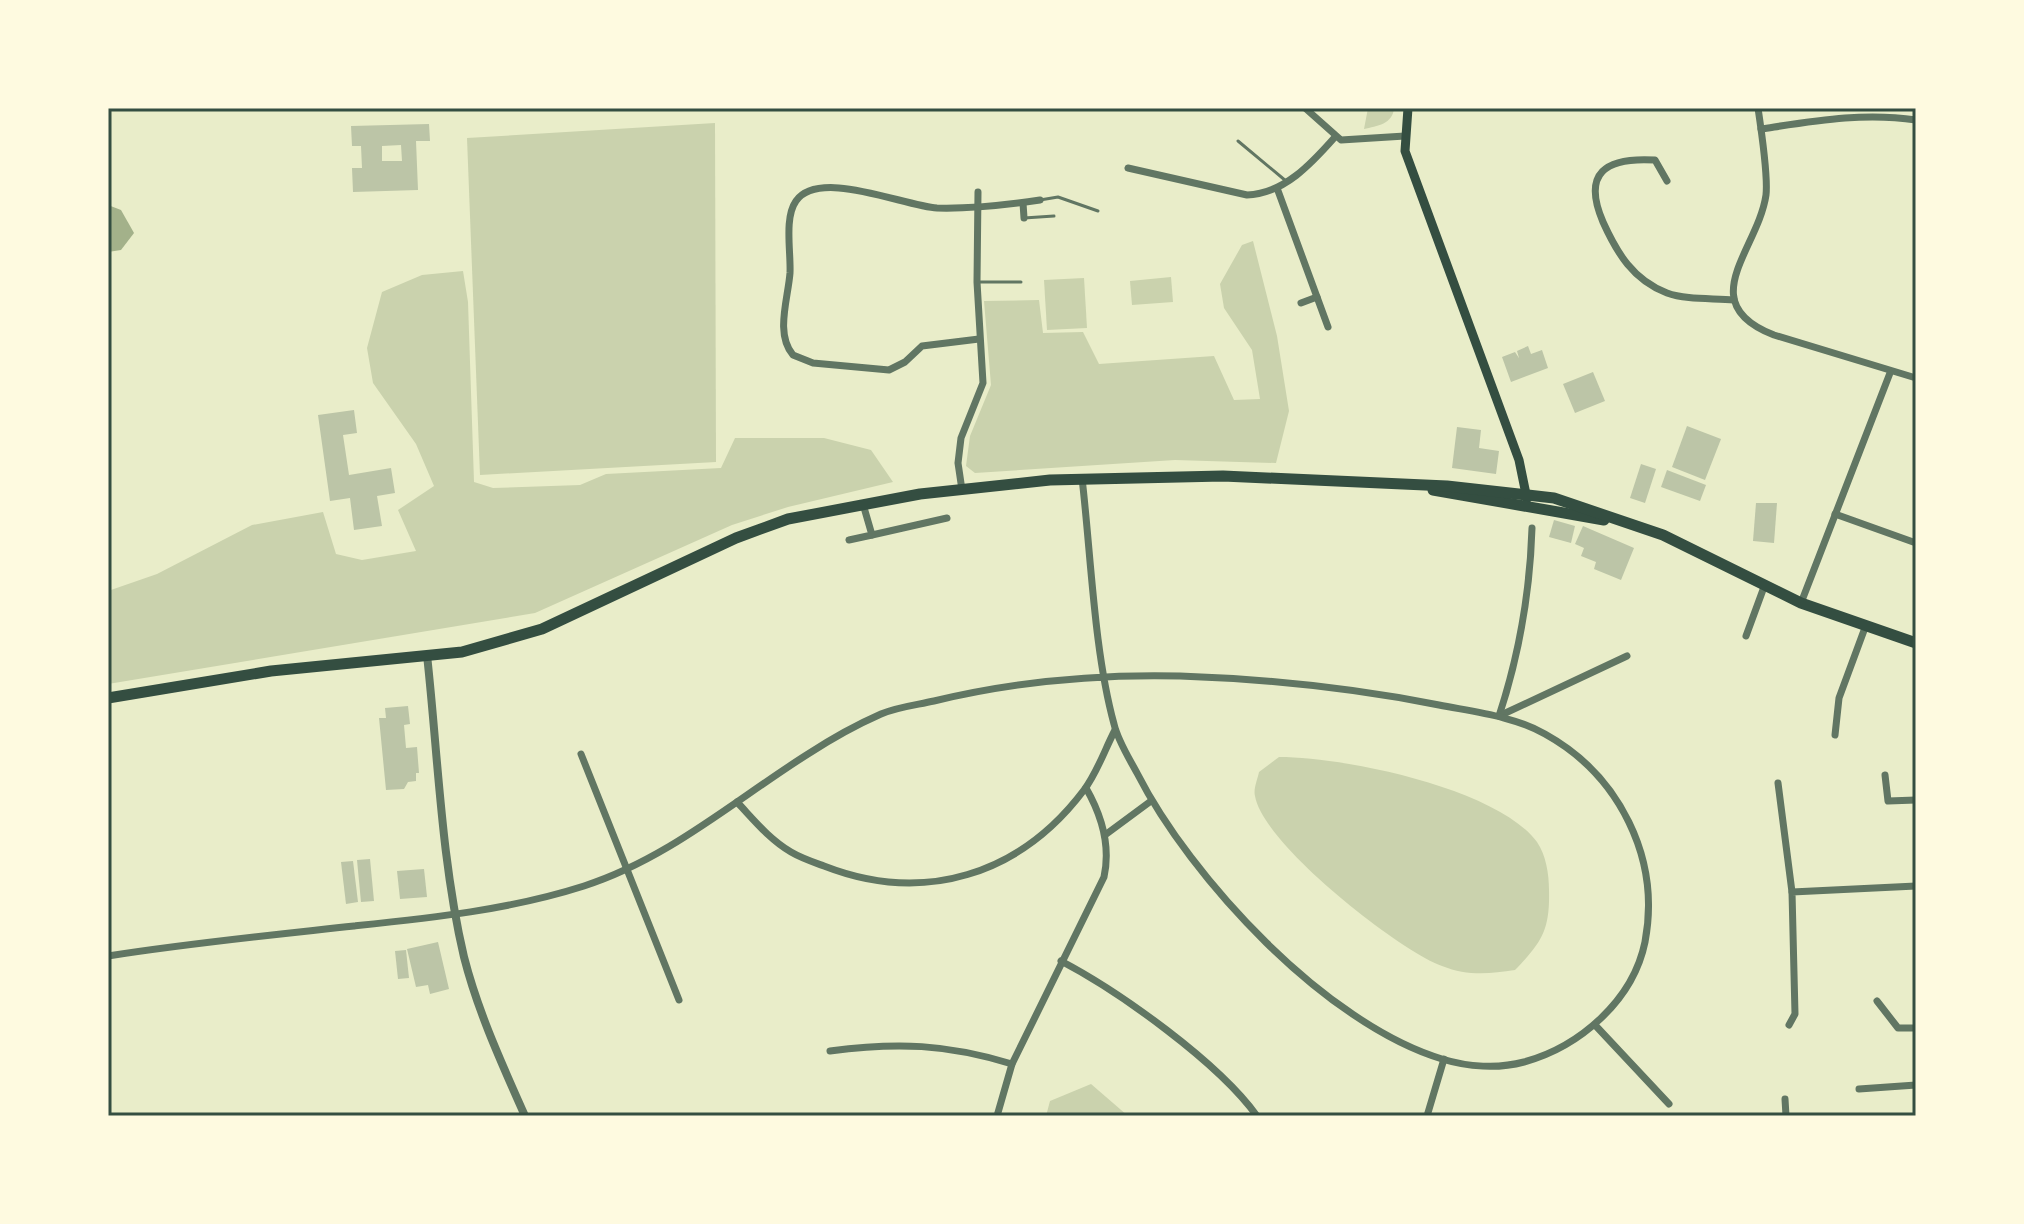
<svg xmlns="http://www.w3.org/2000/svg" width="2024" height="1224" font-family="'Nunito Sans',sans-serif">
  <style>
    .green { fill: #cad2ad }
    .water { fill: #a3b18a }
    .building { fill: #bcc5a7; fill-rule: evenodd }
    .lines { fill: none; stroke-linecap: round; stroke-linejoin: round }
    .service { stroke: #617663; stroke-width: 3 }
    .minor { stroke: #617663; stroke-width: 7 }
    .tertiary { stroke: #617663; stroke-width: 8 }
    .secondary { stroke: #344e41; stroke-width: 9 }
    .primary { stroke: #344e41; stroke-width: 11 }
    .neatline { fill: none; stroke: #344e41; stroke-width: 3 }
  </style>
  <rect width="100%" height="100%" fill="#e9edc9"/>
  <g class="green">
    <path d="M1368 108H1394C1393 124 1377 126 1364 129Z"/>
    <polygon points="715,123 716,462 480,475 467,138"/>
    <polygon points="1253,241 1277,336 1289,411 1276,463 1175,460 975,473 966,466 970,436 991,385 984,301 1039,300 1043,333 1083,332 1099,364 1214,356 1234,400 1260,399 1252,350 1224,308 1220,284 1242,245"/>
    <polygon points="463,271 468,302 474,482 493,488 580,485 606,474 721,468 735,438 824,438 871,450 893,482 788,507 732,525 535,613 108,684 108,591 157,574 252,525 323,512 336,554 362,560 416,551 398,510 434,486 416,444 373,383 367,348 382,292 422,275"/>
    <polygon points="1171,277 1173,302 1132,305 1130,281"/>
    <polygon points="1084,278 1087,328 1047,330 1044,280"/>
    <path d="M1279 757C1344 757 1497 788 1537 842 1546 855 1549 874 1549 890 1550 930 1542 942 1515 970 1489 974 1467 976 1442 966 1397 949 1263 844 1255 796 1253 789 1258 778 1259 772Z"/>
    <polygon points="1091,1084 1128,1116 1046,1116 1050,1101"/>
  </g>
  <polygon class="water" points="108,205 121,210 134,233 121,250 108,252"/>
  <g class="building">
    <path d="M429 124 430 141H416L418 190 353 192 352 168H362L361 146H352L351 126ZM401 145 402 161H382V146Z"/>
    <polygon points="1528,346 1531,354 1542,350 1548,368 1511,382 1502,357 1515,352 1519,358 1517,351"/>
    <polygon points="1593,372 1605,401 1575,413 1563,384"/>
    <polygon points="354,410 357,433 343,435 349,475 391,468 395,493 377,496 382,526 354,530 350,498 330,501 318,415"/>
    <polygon points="1687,426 1721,439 1705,480 1672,467"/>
    <polygon points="1457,427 1481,430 1479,448 1499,451 1496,474 1452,468"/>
    <polygon points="1641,464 1656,469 1645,503 1630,498"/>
    <polygon points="1667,470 1706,485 1700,501 1661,487"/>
    <polygon points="1756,503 1777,503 1774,543 1753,541"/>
    <polygon points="1554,520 1575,526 1571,543 1549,537"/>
    <polygon points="1583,526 1634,548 1621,580 1594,569 1596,562 1581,556 1584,548 1575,544"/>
    <polygon points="408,706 410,724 404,725 406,748 417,747 419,773 416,773 416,781 408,782 404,789 386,790 379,718 386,718 385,708"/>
    <polygon points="370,859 374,901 361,902 357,860"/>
    <polygon points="353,861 358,902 346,904 341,862"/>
    <polygon points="424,869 427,897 400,899 397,871"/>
    <polygon points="438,942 449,989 430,994 428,985 416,987 407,949"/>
    <polygon points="406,950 409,978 398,979 395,951"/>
  </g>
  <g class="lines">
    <g class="service">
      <polyline points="1238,141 1286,181"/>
      <polyline points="1040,200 1058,197 1098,211"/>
      <polyline points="1024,218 1054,216"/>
      <polyline points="977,282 1021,282"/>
    </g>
    <g class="minor">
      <polyline points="1305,108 1341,140 1405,136"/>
      <path d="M1758 108C1761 128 1768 176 1766 195 1758 250 1692 303 1774 335L1916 378"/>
      <path d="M1761 129C1814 121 1863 112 1916 120"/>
      <path d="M1128 168 1247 195C1284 194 1312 163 1335 137"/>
      <path d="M1667 181 1655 160C1605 157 1582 173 1603 222 1617 253 1633 280 1667 293 1686 300 1713 298 1734 300"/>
      <polyline points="1277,188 1328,327"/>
      <polyline points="1023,203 1024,218"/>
      <polyline points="1301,303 1317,297"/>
      <path d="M979 339 922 346 905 362 889 370 813 363 793 355C775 334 788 299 790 273 791 252 784 218 796 201 819 168 904 206 937 208 971 209 1006 205 1040 200"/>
      <polyline points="962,490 958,463 961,438 983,383 977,282 978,192"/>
      <polyline points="1835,514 1916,543"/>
      <polyline points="872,535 947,518"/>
      <polyline points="849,540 872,535 863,504"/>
      <polyline points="1801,603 1890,373"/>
      <polyline points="1746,636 1764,587"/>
      <path d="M1499 716C1519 655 1530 593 1532 528"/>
      <polyline points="1499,716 1627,656"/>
      <polyline points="1835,735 1839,698 1866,625"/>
      <polyline points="581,754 679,1000"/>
      <polyline points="1885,775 1888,801 1916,800"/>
      <polyline points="1778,783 1792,892"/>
      <path d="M737 802C754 820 769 839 791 852 801 858 813 862 824 866 924 905 1020 875 1084 790 1097 773 1105 749 1115 730"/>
      <polyline points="1105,835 1151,801"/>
      <path d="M108 956C190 943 272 935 354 926 431 918 509 910 584 886 668 859 735 800 808 754 831 739 856 725 881 714 897 707 916 705 934 701 1013 682 1098 674 1180 676 1268 679 1353 688 1439 705 1475 712 1513 716 1545 734 1619 775 1661 858 1645 942 1633 1001 1579 1047 1524 1062 1498 1069 1468 1067 1442 1059 1326 1024 1191 879 1137 773 1129 758 1118 741 1114 724 1094 651 1091 555 1082 478"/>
      <path d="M1061 961C1120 992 1218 1062 1257 1116"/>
      <polyline points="1877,1001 1898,1028 1916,1028"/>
      <polyline points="1595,1025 1669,1104"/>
      <polyline points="1789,1025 1795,1014 1792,892 1916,886"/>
      <path d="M830 1051C897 1042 947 1044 1012 1064"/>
      <polyline points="1859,1089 1916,1085"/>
      <polyline points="1785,1099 1786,1116"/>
      <path d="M997 1116 1012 1064 1104 877C1111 845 1102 816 1086 788"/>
      <polyline points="1427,1116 1444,1059"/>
    </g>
    <path class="tertiary" d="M427 655C438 755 441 859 464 957 478 1012 502 1064 525 1116"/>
    <polyline class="secondary" points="1408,108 1405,151 1519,460 1527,499"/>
    <g class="primary">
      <polyline points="1433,490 1604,520"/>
      <polyline points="108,698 271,671 462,652 542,629 736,538 788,519 920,494 1050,480 1223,476 1447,486 1554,498 1663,535 1801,603 1916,643"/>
    </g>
  </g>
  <rect width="2024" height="1224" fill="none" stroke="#fefae0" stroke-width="220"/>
  <rect x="110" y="110" width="1804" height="1004" class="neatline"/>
</svg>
